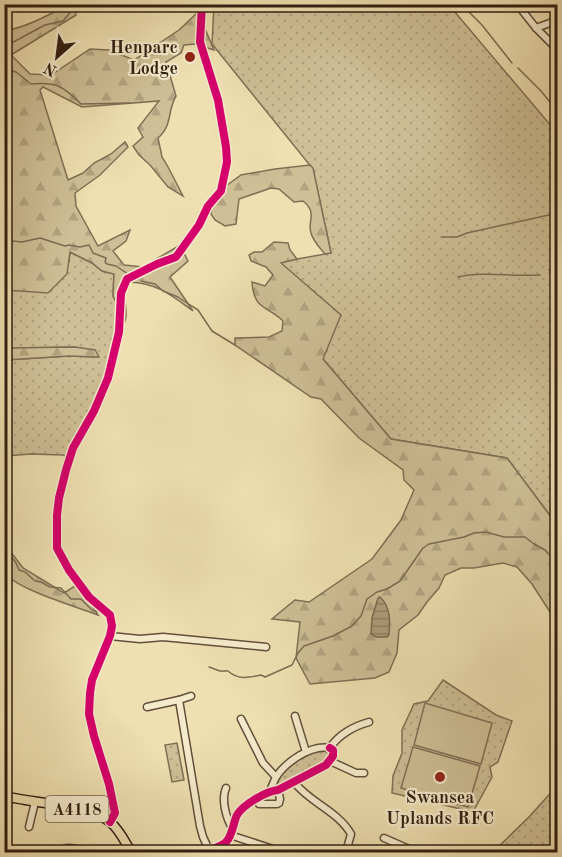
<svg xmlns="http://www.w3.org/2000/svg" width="562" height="857" font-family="'Old Standard TT',serif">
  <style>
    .green { fill: url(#green-dots); stroke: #806f54; stroke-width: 1.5 }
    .forest { fill: url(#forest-firs); stroke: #806f54; stroke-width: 1.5 }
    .pitch { fill: #cfbf96; stroke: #806f54; stroke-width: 1.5 }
    .water { fill: url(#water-rules); stroke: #7d6b51; stroke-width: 1.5 }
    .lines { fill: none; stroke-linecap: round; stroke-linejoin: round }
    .stream { stroke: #7d6b51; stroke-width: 1.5 }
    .minor-casing { stroke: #614f3a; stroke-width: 9 }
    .major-casing { stroke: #321f12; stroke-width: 11 }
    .minor { stroke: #f5ebcc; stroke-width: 6 }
    .major { stroke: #efe0b1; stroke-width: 8 }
    .cycleway-casing { stroke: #f5ebcc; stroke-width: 11 }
    .cycleway { stroke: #d6006c; stroke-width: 8 }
    .poi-dot { fill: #8f2418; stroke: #f5ebcc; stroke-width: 2 }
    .labels { text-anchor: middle; stroke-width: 4.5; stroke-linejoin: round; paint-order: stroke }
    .shield { fill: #f5ebcc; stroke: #6c5c4a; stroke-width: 1.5 }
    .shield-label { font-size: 16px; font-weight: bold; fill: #321f12 }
    .poi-label { font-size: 18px; font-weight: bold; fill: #321f12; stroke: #f5ebcc; text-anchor: end }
  </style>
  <defs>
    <pattern id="green-dots" width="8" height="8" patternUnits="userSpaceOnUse" patternTransform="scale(1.5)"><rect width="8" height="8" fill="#cfbf96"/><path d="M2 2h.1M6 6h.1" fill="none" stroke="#b2a480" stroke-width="1.8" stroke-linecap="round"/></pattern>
    <pattern id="forest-firs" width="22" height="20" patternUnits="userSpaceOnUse" patternTransform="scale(1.5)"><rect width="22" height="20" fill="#cfbf96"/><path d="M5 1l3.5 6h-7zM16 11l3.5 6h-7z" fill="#b2a480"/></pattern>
    <pattern id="water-rules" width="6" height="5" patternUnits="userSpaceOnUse" patternTransform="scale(1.5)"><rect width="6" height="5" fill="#af9e7b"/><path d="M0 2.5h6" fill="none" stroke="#8f8063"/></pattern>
  </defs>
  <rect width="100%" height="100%" fill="#efe0b1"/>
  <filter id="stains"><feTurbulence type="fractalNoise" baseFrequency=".00333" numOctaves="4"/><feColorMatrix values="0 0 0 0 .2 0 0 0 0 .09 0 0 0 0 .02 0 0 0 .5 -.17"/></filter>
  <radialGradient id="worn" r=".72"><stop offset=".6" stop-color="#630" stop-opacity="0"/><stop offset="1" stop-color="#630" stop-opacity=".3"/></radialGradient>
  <g class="green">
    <polygon points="214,5 449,5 557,133 557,525 507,458 391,439 323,359 280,262 331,253 313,169 212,44"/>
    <polygon points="70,252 92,263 102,271 114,274 113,296 119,307 116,340 104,384 68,457 63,455 31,454 5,456 5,360 69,356 98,357 75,347 11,348 5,347 4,317 11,306 7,290 69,262"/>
    <polygon points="443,680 496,715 512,721 498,762 490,767 492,777 473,812 392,793 393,776 402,753 402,730 414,704 428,701"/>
    <polygon points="177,743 184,780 172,782 165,745"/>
    <path d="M320 750H324L329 754 328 758 326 763 277 788 275 787C282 766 300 757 320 750Z"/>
    <polygon points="557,786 557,852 493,852 529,817"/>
  </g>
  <g class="forest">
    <path d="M66 5H75L76 15 11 55 30 74 51 75 90 49 109 50 134 60 179 30 198 12 214 50 195 44 184 45 181 53 166 62 176 96C167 111 173 125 158 138L162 157 167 165 183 196 168 187 150 165 139 155 133 146 143 137 138 128 159 101 82 107 43 87 40 90 68 180 83 173 94 163 111 154 125 142 128 147 100 175 75 193 76 206 98 246 130 230 126 241 113 251 124 265 143 267 180 245 188 261 170 277 193 311C171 295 157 283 129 282 127 287 124 291 125 297 125 308 129 318 122 327L119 307 113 296 114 274 102 271 92 263 70 252 67 274 48 293 7 290 11 306 5 317V31C25 27 48 16 66 5Z"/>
    <path d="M310 165 313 168 331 253 325 254C320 248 313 241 311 233 307 221 318 213 303 201L294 202 279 189 271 188 239 199 236 224 225 226 215 220 211 214V205L226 186 241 175 275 169Z"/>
    <path d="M274 242 288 243 290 250 297 259 281 263 341 315 323 359 391 439 507 458 557 525V623L532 584 517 567 503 563 474 568H461L445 575 439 588 427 602 418 615 399 630 397 653 389 672 375 678 310 684 296 658 300 622 272 619 295 600 309 602 372 559 401 520 414 490 404 480 403 470 359 438 321 399 311 397 235 345V338L269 337 282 331 283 321C266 305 254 310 252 282L265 286 273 275 266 267 251 261 249 255 254 252H262Z"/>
    <polygon points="5,347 11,348 75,347 95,350 99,357 69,356 5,360"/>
    <path d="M4 543 23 568 64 593 78 584 98 615C74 606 22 591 5 574Z"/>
  </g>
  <g class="pitch">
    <polygon points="425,703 492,723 481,764 414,745"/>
    <polygon points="413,747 480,766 468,807 401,788"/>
  </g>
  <path class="water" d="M380 597C391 607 390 622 389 635L387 637H376L371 634 372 618 378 598Z"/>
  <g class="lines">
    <g class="stream">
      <polyline points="461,4 482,25 512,63"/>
      <polyline points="4,47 45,25 63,21 77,4"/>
      <polyline points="518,68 541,91 558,112"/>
      <path d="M4 69 16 72 31 84C57 82 63 86 81 104L130 103"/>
      <polyline points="442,237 457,237 467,233 558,213"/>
      <polyline points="4,240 22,242 40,238 65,246 69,245 80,247 89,245 93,253 106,258 105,262 107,264 116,266 128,274"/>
      <polyline points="549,270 552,269 558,261"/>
      <path d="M458 277C483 271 514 277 540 275"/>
      <polyline points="141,281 155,284 163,291 178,297 187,303 198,310 212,331 235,345"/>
      <polyline points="4,552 8,552 16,563 19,570 25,572 35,581 41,582 50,587 61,588 71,599 81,599 93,611 103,612"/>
      <path d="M209 667 220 671H228C238 680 248 678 261 675L265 677 292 665 298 653 304 646 333 636 352 626 361 616 367 599 377 592 387 589 400 581 423 548 429 544 464 537 474 533 486 532 504 537H525L534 544 545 550 553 559 558 572"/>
    </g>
    <defs>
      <g id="minor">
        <polyline points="517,4 536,28 558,50"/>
        <polyline points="536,28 558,20"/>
        <polyline points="110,636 140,639 163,637 266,647"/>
        <polyline points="179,700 200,826 203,837 209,850"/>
        <polyline points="147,707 179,700 191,696"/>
        <polyline points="295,716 306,752"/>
        <polyline points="241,719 263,763 276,777"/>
        <path d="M330 748C338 735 354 726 369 722"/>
        <polyline points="330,761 356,773 364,773"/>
        <path d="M294 782C310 803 338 811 351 834L346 852"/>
        <path d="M226 788C221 799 226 819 233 829"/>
        <path d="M270 791C272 786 274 781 276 777 286 762 311 744 330 748"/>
        <polyline points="256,800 259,804 277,804 279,803 280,799 278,790"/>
        <polyline points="110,822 115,813 109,784 94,736 89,714 90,693 92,680 110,636 112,626 110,615 89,597 69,570 57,548 57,515 59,498 66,470 73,448 94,411 108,378 119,332 121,293 127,279 157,264 176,257 199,225 208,206 221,191 222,186 227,162 226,147 218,100 200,42 202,4"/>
        <polyline points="29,827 35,802"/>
        <polyline points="230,835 282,852"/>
        <polyline points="384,838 416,852"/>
        <path d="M56 852C69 845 75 849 88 852"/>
        <polyline points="119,852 129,848"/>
        <path d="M204 852C211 849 221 847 226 842 233 835 233 823 237 815 243 805 266 791 278 790L326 765 333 756V750L330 748"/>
      </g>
      <path id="major" d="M4 796C32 803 89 805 110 822 120 830 125 842 131 852"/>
    </defs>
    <use href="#minor" class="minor-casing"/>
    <use href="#major" class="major-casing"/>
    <use href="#minor" class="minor"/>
    <use href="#major" class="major"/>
    <defs>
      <g id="cycleway">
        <polyline points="110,822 115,813 109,784 94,736 89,714 90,693 92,680 110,636 112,626 110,615 89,597 69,570 57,548 57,515 59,498 66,470 73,448 94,411 108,378 119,332 121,293 127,279 157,264 176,257 199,225 208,206 221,191 222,186 227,162 226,147 218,100 200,42 202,4"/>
        <path d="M204 852C211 849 221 847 226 842 233 835 233 823 237 815 243 805 266 791 278 790L326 765 333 756V750L330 748"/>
      </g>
    </defs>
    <use href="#cycleway" class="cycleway-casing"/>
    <use href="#cycleway" class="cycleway"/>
  </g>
  <g class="poi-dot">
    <circle cx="190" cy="57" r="6"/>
    <circle cx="440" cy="777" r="6"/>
  </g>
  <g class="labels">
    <rect class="shield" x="45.5" y="796" width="63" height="26" rx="4.5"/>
    <g class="shield-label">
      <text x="77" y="815">A4118</text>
    </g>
    <g class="poi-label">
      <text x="178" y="53">Henparc<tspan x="178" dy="21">Lodge</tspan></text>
      <text x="440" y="803" text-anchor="middle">Swansea<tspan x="440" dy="21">Uplands RFC</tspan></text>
    </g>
  </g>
  <rect width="562" height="857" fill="none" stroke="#efe0b1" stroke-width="24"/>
  <rect x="6" y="6" width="550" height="845" fill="none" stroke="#321f12" stroke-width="3"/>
  <rect x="12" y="12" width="538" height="833" fill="none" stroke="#321f12" stroke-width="1.5"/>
  <g transform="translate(57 57) rotate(208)" stroke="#f5ebcc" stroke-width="4.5" paint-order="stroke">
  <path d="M0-4.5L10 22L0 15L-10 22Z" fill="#321f12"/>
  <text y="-9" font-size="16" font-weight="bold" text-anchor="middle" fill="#321f12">N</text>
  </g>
  <rect width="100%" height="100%" filter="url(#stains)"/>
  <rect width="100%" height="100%" fill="url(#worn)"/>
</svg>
